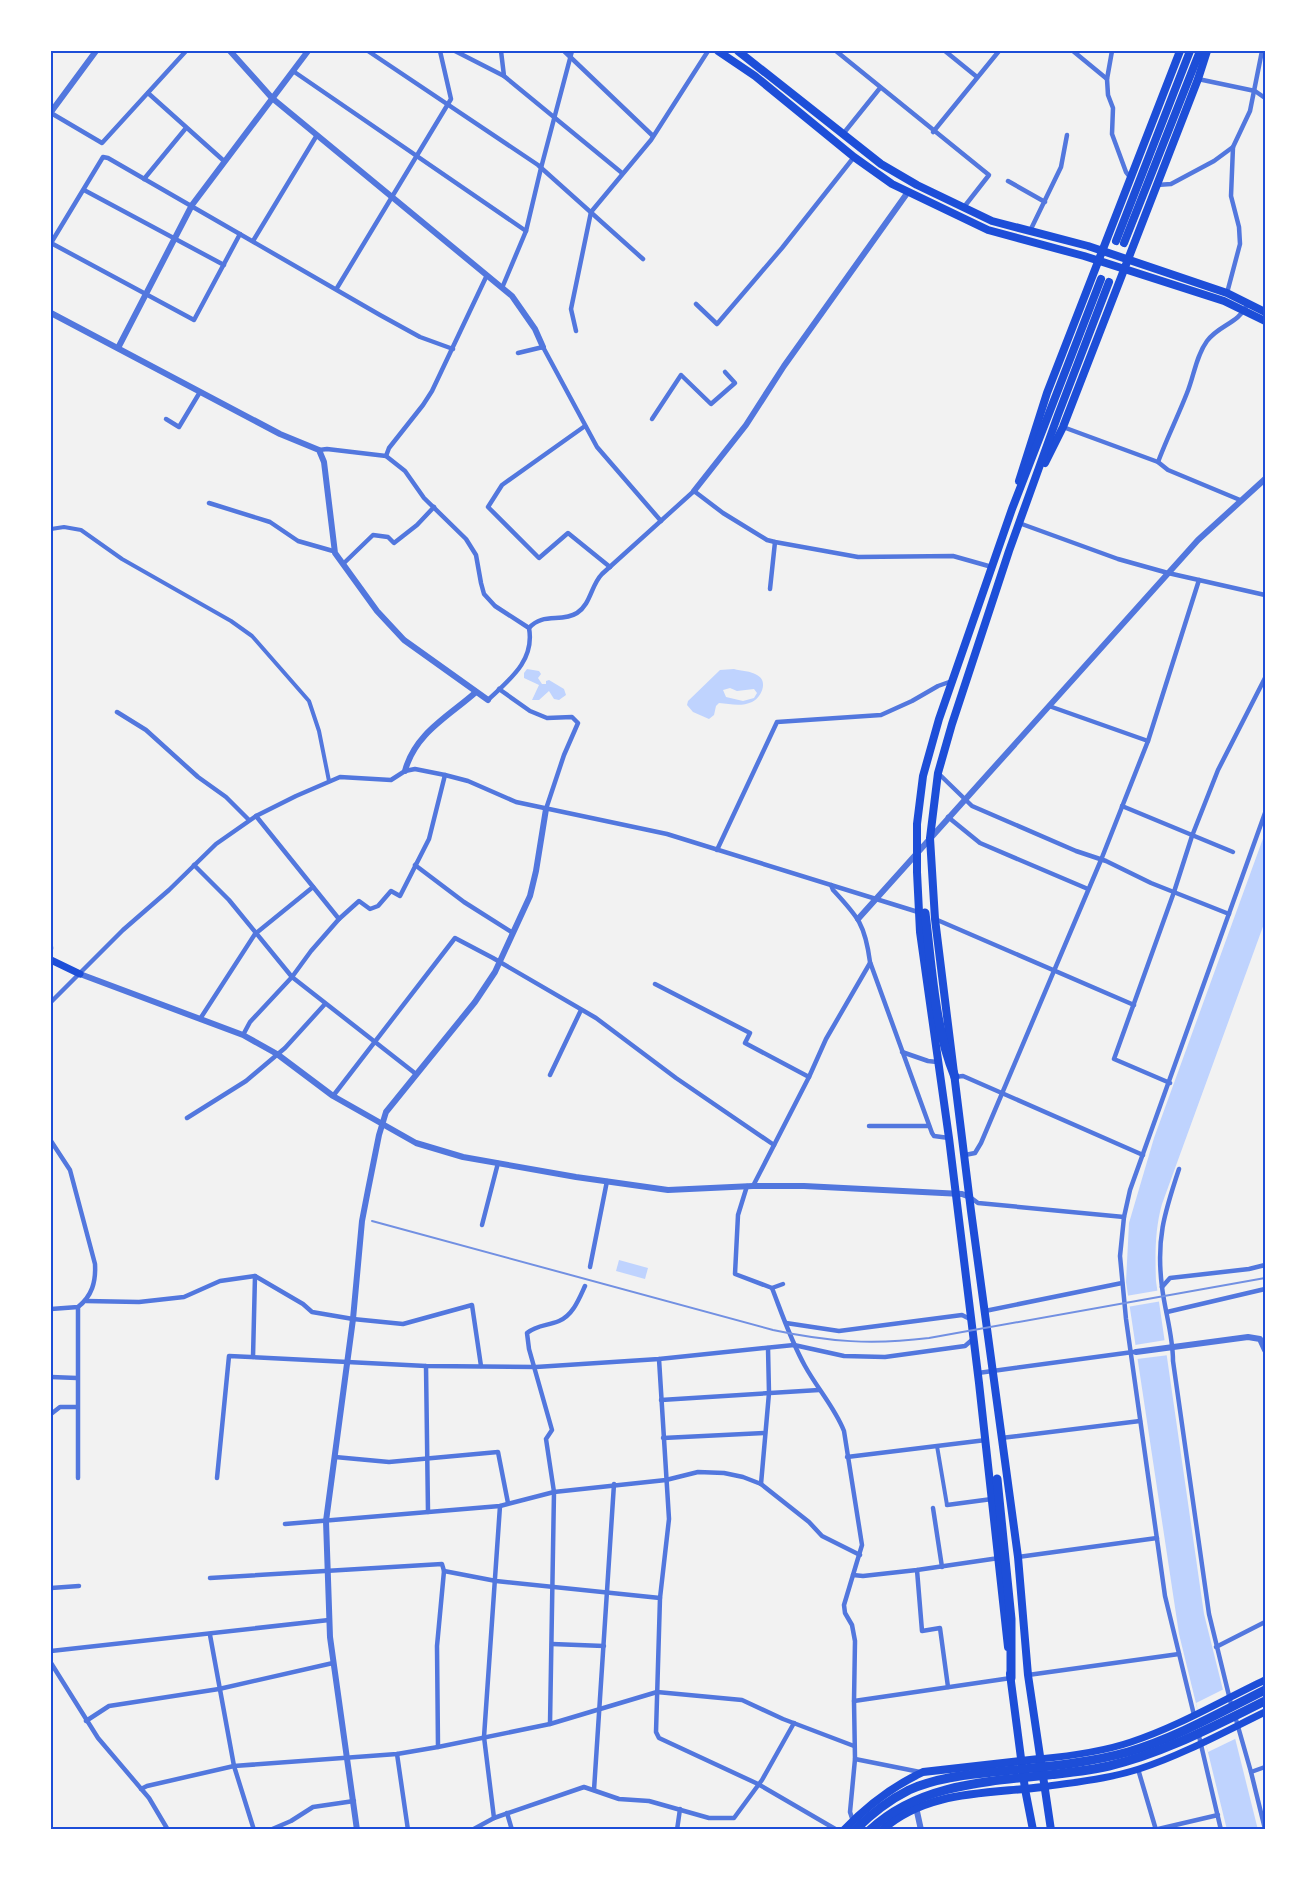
<svg xmlns="http://www.w3.org/2000/svg" width="1316" height="1881" font-family="'IBM Plex Sans',sans-serif">
  <style>
    .water { fill: #bfd3fe; fill-rule: evenodd }
    .pier { fill: #f2f2f2 }
    .lines { fill: none; stroke-linecap: round; stroke-linejoin: round }
    .pedestrian { stroke: #5277de; stroke-width: 4 }
    .minor { stroke: #5277de; stroke-width: 4.5 }
    .tertiary { stroke: #5277de; stroke-width: 6 }
    .secondary { stroke: #1d4ed8; stroke-width: 7 }
    .primary { stroke: #1d4ed8; stroke-width: 8 }
    .motorway { stroke: #1d4ed8; stroke-width: 9 }
    .rail { stroke: #7290e2; stroke-width: 2 }
    .neatline { fill: none; stroke: #1d4ed8; stroke-width: 2 }
  </style>
  <rect width="100%" height="100%" fill="#f2f2f2"/>
  <g class="water">
    <polygon points="527,669 539,671 541,674 538,678 542,684 546,684 546,681 549,680 564,689 566,695 559,700 554,699 549,691 539,700 532,700 539,685 524,678 524,673"/>
    <path d="M734 669C741 671 751 671 757 675 769 681 761 698 752 702 741 707 730 704 719 703L716 706 714 715 709 719 693 712 687 705 688 701 720 670ZM730 688 737 691 754 689 757 693 754 698 743 701 726 697 723 690Z"/>
    <path d="M1265 833V921L1162 1204C1155 1229 1155 1254 1156 1281L1204 1614 1258 1830H1227L1179 1634 1126 1282 1129 1223 1154 1138Z"/>
    <polygon points="619,1260 648,1268 645,1279 616,1271"/>
  </g>
  <g class="pier">
    <polygon points="1161,1290 1162,1301 1127,1307 1126,1296"/>
    <polygon points="1166,1340 1169,1355 1137,1359 1135,1345"/>
    <polygon points="1224,1689 1237,1738 1208,1752 1196,1703"/>
  </g>
  <g class="lines">
    <g class="pedestrian">
      <polyline points="51,529 64,527 81,530 122,559 231,621 252,636 309,701 319,731 329,781"/>
      <polyline points="937,1446 947,1505"/>
    </g>
    <g class="minor">
      <polyline points="368,51 538,165 643,259"/>
      <polyline points="455,51 504,76"/>
      <polyline points="501,51 504,76 622,173"/>
      <polyline points="564,51 653,136"/>
      <polyline points="836,51 989,175 964,207"/>
      <polyline points="945,51 977,77"/>
      <polyline points="1073,51 1107,79"/>
      <polyline points="1112,51 1107,79 1108,95 1113,108 1112,134 1126,172 1130,177"/>
      <polyline points="293,71 526,231"/>
      <polyline points="1198,79 1255,91 1265,98"/>
      <polyline points="148,93 224,161"/>
      <polyline points="51,113 102,143 186,51"/>
      <polyline points="933,132 999,51"/>
      <polyline points="843,134 880,88"/>
      <polyline points="144,179 186,128"/>
      <polyline points="1008,181 1045,202"/>
      <polyline points="1157,185 1171,184 1214,161 1233,147 1250,111 1262,51"/>
      <polyline points="84,190 224,265"/>
      <polyline points="1030,231 1061,167 1067,135"/>
      <polyline points="253,241 317,135"/>
      <polyline points="51,243 103,157 108,158 380,315 420,337 453,349"/>
      <polyline points="51,243 194,320 240,234"/>
      <polyline points="337,288 451,99 440,51"/>
      <polyline points="502,288 526,231 541,168 572,51"/>
      <polyline points="1227,293 1240,244 1239,227 1231,196 1233,147"/>
      <polyline points="696,304 717,324 782,248 854,157"/>
      <polyline points="576,331 571,309 591,212 651,140 708,51"/>
      <polyline points="518,353 543,347 597,447 661,521"/>
      <polyline points="166,419 179,427 200,392"/>
      <polyline points="652,419 681,375 711,404 735,383 725,372"/>
      <polyline points="585,426 502,485 488,507 539,558 568,533 610,567"/>
      <polyline points="1063,427 1158,462 1168,470 1240,500"/>
      <path d="M319 450 327 449 386 456 405 471 424 498 466 539 476 555 481 583 484 594 495 606 529 628C535 661 509 680 488 700"/>
      <polyline points="386,456 389,448 423,405 432,391 487,275"/>
      <path d="M1158 462C1167 438 1178 416 1187 393 1194 376 1196 356 1207 341 1220 324 1237 325 1248 304"/>
      <polyline points="209,503 270,522 298,541 333,551"/>
      <polyline points="1019,523 1118,559 1168,573 1265,595"/>
      <polyline points="343,564 373,535 388,537 394,543 417,525 434,507"/>
      <polyline points="770,589 775,542"/>
      <path d="M529 628C543 612 561 623 577 613 591 604 591 585 602 574L694 491 723 513 767 540 775 542 858 557 953 556 992 567"/>
      <polyline points="499,689 530,711 547,718 572,717 578,723 564,755 546,809"/>
      <polyline points="1049,706 1148,741"/>
      <polyline points="117,712 146,730 198,777 226,797 249,820"/>
      <polyline points="938,773 972,806 1076,851 1106,861 1151,883 1229,914"/>
      <polyline points="1122,806 1233,852"/>
      <polyline points="256,816 339,919"/>
      <polyline points="948,817 980,843 1088,889"/>
      <polyline points="717,850 777,722 881,715 912,701 938,686 952,681"/>
      <polyline points="194,865 229,900 292,977 416,1074"/>
      <polyline points="415,865 464,902 513,933"/>
      <path d="M831 885 833 890C858 917 865 924 870 962L932 1133 934 1136 949 1138"/>
      <polyline points="935,919 1134,1005"/>
      <polyline points="51,947 51,949"/>
      <polyline points="655,984 750,1033 745,1043 809,1077"/>
      <polyline points="51,1002 123,930 169,890 216,844 256,816 296,796 340,777 391,780 405,771 415,769 445,775 468,781 516,802 667,834 918,912"/>
      <polyline points="200,1019 255,934 313,887"/>
      <polyline points="243,1035 250,1022 292,977 311,951 339,919 359,901 370,909 378,906 391,891 400,896 429,839 445,775"/>
      <polyline points="902,1052 928,1061 937,1062"/>
      <polyline points="550,1075 581,1010"/>
      <polyline points="955,1077 963,1076 1143,1155"/>
      <polyline points="1170,1083 1114,1059 1174,892 1192,836 1218,770 1265,678"/>
      <polyline points="333,1096 455,938 493,958 596,1018 676,1078 774,1145"/>
      <polyline points="187,1118 246,1081 285,1048 325,1004"/>
      <polyline points="869,1126 929,1126"/>
      <path d="M51 1141 70 1170 95 1264C96 1282 92 1296 78 1307L51 1309"/>
      <polyline points="965,1155 975,1153 981,1143 1101,860 1148,741 1199,580"/>
      <path d="M1179 1169C1164 1214 1156 1240 1162 1287 1165 1312 1173 1335 1173 1361L1209 1614 1232 1708"/>
      <path d="M747 1186 738 1215 735 1274 772 1288C782 1314 791 1341 805 1366 817 1388 835 1408 844 1431L862 1545 844 1605 845 1613 852 1625 855 1641 854 1701 855 1759 850 1812 853 1821"/>
      <polyline points="753,1186 809,1077 826,1039 870,963"/>
      <polyline points="970,1197 978,1203 1124,1217"/>
      <polyline points="482,1225 498,1163"/>
      <polyline points="590,1267 607,1181"/>
      <polyline points="1162,1287 1170,1278 1249,1269 1265,1265"/>
      <polyline points="772,1288 783,1284"/>
      <polyline points="86,1301 139,1302 184,1297 220,1281 255,1276 303,1304 312,1312 353,1319 403,1324 472,1305 481,1366"/>
      <polyline points="985,1311 1122,1283"/>
      <polyline points="1167,1312 1265,1289"/>
      <polyline points="786,1323 839,1331 962,1315 970,1319"/>
      <polyline points="253,1357 255,1276"/>
      <polyline points="659,1359 669,1519 660,1598 656,1732 659,1738 758,1784 837,1830"/>
      <polyline points="426,1366 428,1512"/>
      <polyline points="978,1373 1133,1352"/>
      <polyline points="51,1377 77,1378"/>
      <polyline points="661,1400 819,1390"/>
      <polyline points="51,1414 60,1407 77,1407"/>
      <polyline points="663,1438 765,1433"/>
      <polyline points="1001,1438 1140,1421"/>
      <polyline points="335,1457 389,1462 498,1452 508,1503"/>
      <polyline points="847,1457 986,1440"/>
      <polyline points="78,1478 78,1307"/>
      <polyline points="217,1478 229,1356 426,1366 536,1367 659,1359 794,1345 844,1356 885,1357 965,1346 973,1339"/>
      <polyline points="761,1484 769,1393 768,1348"/>
      <polyline points="947,1505 992,1499"/>
      <polyline points="933,1508 942,1567"/>
      <polyline points="285,1524 500,1506 554,1492 666,1480 698,1472 724,1473 743,1477 761,1484 809,1522 822,1536 860,1555"/>
      <polyline points="1018,1557 1157,1538"/>
      <polyline points="917,1570 922,1631 940,1628 948,1687"/>
      <polyline points="444,1571 496,1581 660,1598"/>
      <polyline points="853,1575 863,1576 917,1570 999,1558"/>
      <polyline points="210,1578 442,1564 444,1571 437,1646 438,1747"/>
      <polyline points="51,1588 79,1586"/>
      <polyline points="210,1635 234,1766 254,1830"/>
      <polyline points="552,1644 604,1646"/>
      <polyline points="1216,1647 1265,1622"/>
      <polyline points="51,1651 329,1620"/>
      <polyline points="51,1663 98,1738 149,1798 168,1830"/>
      <polyline points="1028,1675 1179,1654"/>
      <polyline points="854,1701 1011,1678"/>
      <polyline points="1194,1715 1165,1596 1126,1319 1120,1256 1124,1217 1130,1190 1265,813"/>
      <polyline points="1235,1716 1251,1772 1265,1829"/>
      <polyline points="86,1721 109,1706 219,1689 333,1663"/>
      <path d="M550 1724 554 1492 546 1439 552 1430 529 1349 527 1333C537 1325 547 1326 559 1321 573 1315 579 1299 585 1286"/>
      <polyline points="1198,1732 1221,1830"/>
      <polyline points="397,1754 408,1830"/>
      <polyline points="855,1759 920,1772"/>
      <polyline points="1138,1769 1156,1830"/>
      <polyline points="1251,1772 1265,1767"/>
      <polyline points="141,1789 147,1786 234,1766 397,1754 438,1747 550,1724 657,1692 742,1700 783,1719 854,1746"/>
      <polyline points="594,1790 614,1484"/>
      <polyline points="507,1813 512,1830"/>
      <polyline points="494,1818 484,1737 500,1506"/>
      <polyline points="270,1830 291,1821 313,1807 354,1801"/>
      <polyline points="472,1830 494,1818 584,1787 619,1799 649,1801 709,1818 734,1818 762,1780 794,1723"/>
      <polyline points="677,1830 680,1809"/>
      <polyline points="1154,1830 1218,1815"/>
    </g>
    <g class="tertiary">
      <polyline points="230,51 272,98 512,296 535,329 543,347"/>
      <polyline points="51,112 96,51"/>
      <polyline points="51,313 280,434 319,450 324,462 335,553 377,611 404,640 488,700"/>
      <polyline points="118,348 192,205 308,51"/>
      <polyline points="694,491 746,425 784,366 908,192"/>
      <path d="M405 771C415 733 449 716 476 692"/>
      <polyline points="858,919 1198,540 1265,479"/>
      <polyline points="80,974 243,1035 277,1054 333,1096 416,1143 463,1157 576,1177 668,1190 753,1186 804,1186 962,1194 970,1197"/>
      <polyline points="1136,1352 1248,1337 1260,1339 1265,1350"/>
      <polyline points="916,1807 921,1830"/>
      <polyline points="357,1830 330,1637 326,1521 353,1319 362,1221 368,1190 379,1135 386,1112 475,1002 495,972 530,896 536,871 546,809"/>
    </g>
    <g class="secondary">
      <polyline points="51,960 80,974"/>
      <path d="M1039 1759C1070 1756 1102 1752 1131 1742 1177 1727 1221 1701 1265 1680"/>
      <path d="M1043 1787C1075 1782 1108 1779 1139 1769 1182 1755 1224 1732 1265 1712"/>
    </g>
    <g class="primary">
      <polyline points="718,51 755,76 854,157 892,184 988,230 1084,256 1224,301 1265,321"/>
      <polyline points="738,51 881,164 917,185 992,221 1088,246 1227,293 1265,312"/>
      <polyline points="1116,241 1190,51"/>
      <polyline points="1124,243 1200,51"/>
      <polyline points="1045,463 1063,427 1198,79 1207,51"/>
      <polyline points="1019,481 1047,393 1180,51"/>
      <polyline points="1008,1647 979,1383 949,1138 920,932 917,872 917,824 923,776 939,719 1012,509 1101,279"/>
      <polyline points="1010,1674 1025,1789 1033,1830"/>
      <path d="M844 1830C867 1806 893 1786 923 1772L1039 1759"/>
      <path d="M882 1830C927 1790 987 1794 1043 1787"/>
      <polyline points="1051,1830 1028,1675 1018,1557 971,1211 935,919 930,838 938,773 952,724 1009,551 1058,415 1109,282"/>
    </g>
    <g class="motorway">
      <path d="M925 913C932 968 934 1026 955 1077"/>
      <polyline points="997,1479 1011,1619 1011,1678"/>
      <path d="M855 1830C871 1814 889 1800 909 1790 935 1778 965 1775 994 1772 1039 1767 1085 1764 1128 1752 1176 1738 1221 1712 1265 1690"/>
      <path d="M870 1830C934 1770 1029 1784 1109 1766 1164 1753 1214 1726 1265 1701"/>
    </g>
    <path class="rail" d="M372 1221 773 1330C829 1342 872 1345 929 1338L1265 1278"/>
  </g>
  <rect width="1316" height="1881" fill="none" stroke="#ffffff" stroke-width="105"/>
  <rect x="52" y="52" width="1212" height="1776" class="neatline"/>
</svg>
